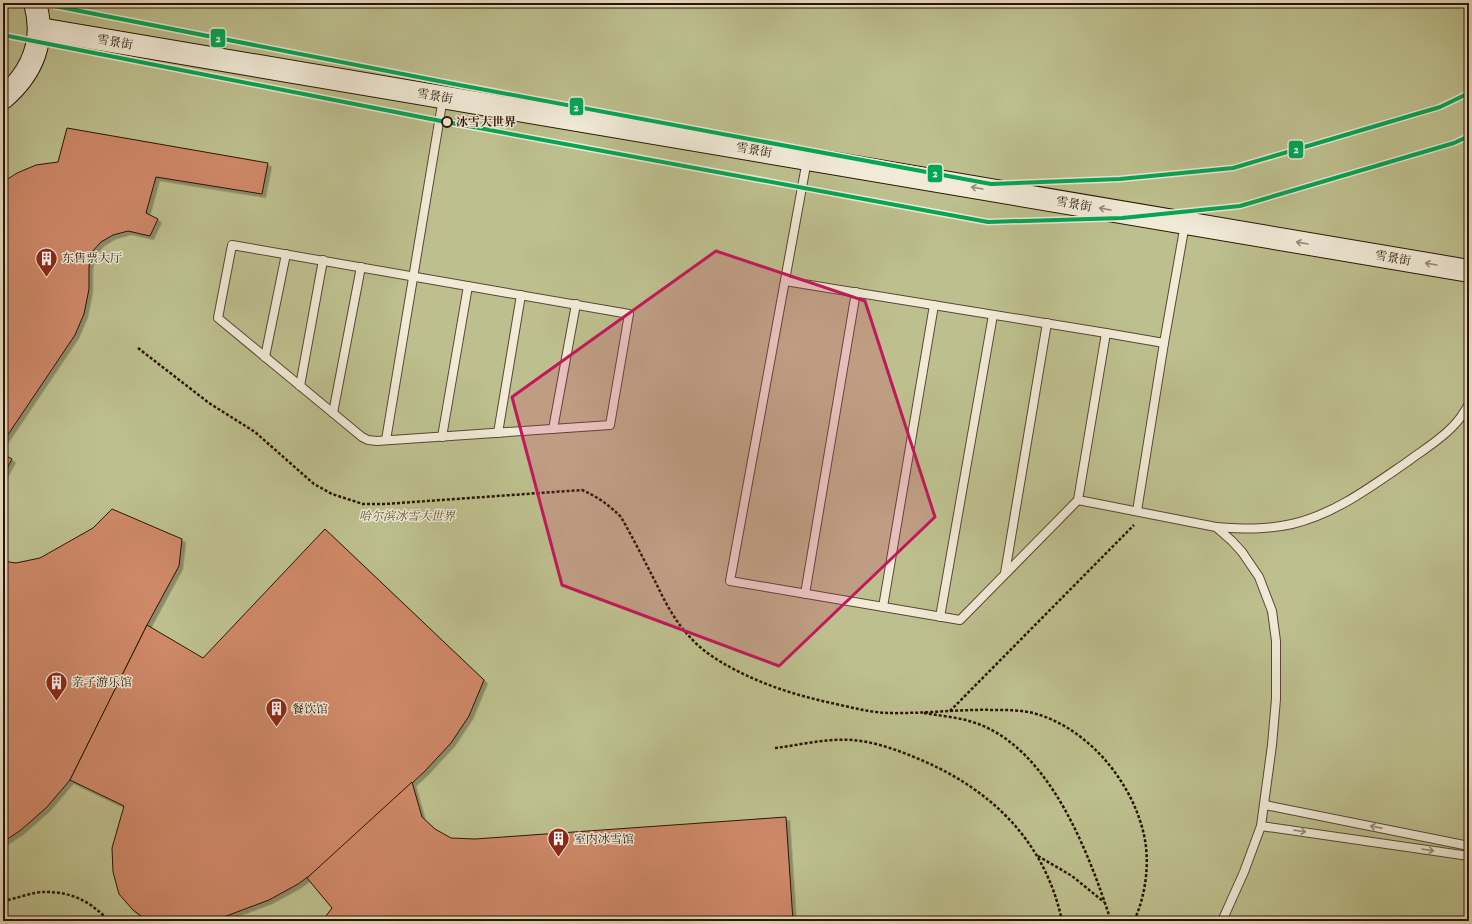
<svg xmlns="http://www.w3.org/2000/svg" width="1472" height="924" font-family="'Sorts Mill Goudy','Noto Serif SC',serif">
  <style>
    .green { fill: #bdbf8e; stroke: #746a48 }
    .building { fill: #ce8868; stroke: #2b1403; filter: url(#shadow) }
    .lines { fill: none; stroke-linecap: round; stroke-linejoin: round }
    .lane-casing { stroke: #5a4632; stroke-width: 10 }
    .secondary-casing { stroke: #2b1403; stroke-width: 24 }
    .path { stroke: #2b1403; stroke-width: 2.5; stroke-dasharray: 3 2; stroke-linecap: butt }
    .lane { stroke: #f0ead7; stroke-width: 8 }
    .secondary { stroke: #f0ead7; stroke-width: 22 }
    .metro-1-casing { stroke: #f0ead7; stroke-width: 7 }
    .metro-1 { stroke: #02a655; stroke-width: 4 }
    .oneway { stroke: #978a78 }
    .marked { fill: #c2185b; fill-opacity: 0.2; stroke: #c2185b; stroke-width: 3; stroke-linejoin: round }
    .stop-dot { fill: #f0ead7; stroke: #2b1403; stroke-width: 2 }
    .labels { text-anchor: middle; stroke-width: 3; stroke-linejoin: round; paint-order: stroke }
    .street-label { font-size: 12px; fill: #2b1403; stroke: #f0ead7 }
    .stop-label { font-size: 12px; font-weight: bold; fill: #2b1403; stroke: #f0ead7; text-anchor: start }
    .poi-label { font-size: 12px; fill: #2b1403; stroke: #f0ead7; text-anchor: start }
    .park-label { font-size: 12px; font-style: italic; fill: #5e5034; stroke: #f0ead7 }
    .line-badge { stroke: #f0ead7; stroke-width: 1.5 }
    .badge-label { font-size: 11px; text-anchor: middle; font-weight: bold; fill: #fff }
  </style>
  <defs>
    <filter id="shadow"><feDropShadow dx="3.5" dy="3.5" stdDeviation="0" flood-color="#0004"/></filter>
  </defs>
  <rect width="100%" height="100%" fill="#e8dec1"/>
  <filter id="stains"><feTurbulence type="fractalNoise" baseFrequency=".005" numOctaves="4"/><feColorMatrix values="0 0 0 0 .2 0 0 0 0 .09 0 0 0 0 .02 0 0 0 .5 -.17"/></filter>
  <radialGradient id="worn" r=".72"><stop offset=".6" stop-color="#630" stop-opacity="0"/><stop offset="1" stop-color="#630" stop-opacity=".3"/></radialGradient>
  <rect class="green" x="3" y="3" width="1466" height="918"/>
  <g class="building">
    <polygon points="67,128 268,163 262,194 156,177 146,213 158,219 150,236 128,231 113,235 101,242 91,253 89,267 89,289 84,314 75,335 3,442 3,329 6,324 3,322 3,182 17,173 36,165 58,162"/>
    <polygon points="3,454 12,459 3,476"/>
    <polygon points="112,509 182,539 179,566 147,625 70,780 47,807 21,830 3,842 3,561 16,563 40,558 93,528"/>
    <polygon points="325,529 484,680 469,716 451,743 425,771 323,866 298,884 269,900 213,921 148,921 133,910 119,894 113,872 112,848 124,806 70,780 147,625 203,658"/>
    <polygon points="412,782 422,817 435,829 451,838 475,839 786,817 793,921 322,921 332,908 307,878"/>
  </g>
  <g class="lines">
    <defs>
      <g id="lane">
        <polyline points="807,160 730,581 960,620 1078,500"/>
        <polyline points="1185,224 1164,343 1106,333 1078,500 1216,527 1232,541 1242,552 1259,577 1272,611 1276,641 1276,699 1272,745 1261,826 1244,872 1222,921"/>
        <polygon points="232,245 629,314 610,425 377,441 368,440 362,437 218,318"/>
        <polyline points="785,281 1106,333"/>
        <polyline points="265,357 286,254"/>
        <polyline points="300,386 323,260"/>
        <polyline points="333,413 361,267"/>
        <polyline points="553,429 576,304"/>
        <polyline points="498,433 521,295"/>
        <polyline points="442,437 468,286"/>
        <polyline points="386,440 443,98"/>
        <polyline points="1137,511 1164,343"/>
        <path d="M1216 527C1245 529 1264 530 1292 524 1335 514 1372 486 1407 462 1423 450 1442 439 1455 424 1461 418 1465 411 1469 404"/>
        <polyline points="1005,573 1047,323"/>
        <polyline points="805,594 856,292"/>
        <polyline points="883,607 934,305"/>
        <polyline points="940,617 993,315"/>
        <polyline points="1265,805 1469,846"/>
        <polyline points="1261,826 1469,856"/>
      </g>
      <g id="secondary">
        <polyline points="40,29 1469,271"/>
        <path d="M3 98C32 73 46 41 35 3"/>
      </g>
    </defs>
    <use href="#lane" class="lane-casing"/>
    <use href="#secondary" class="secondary-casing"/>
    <g class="path">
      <path d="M138 348 209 403 255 432 314 484 332 494 363 504H385L582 490C598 497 609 505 621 517 633 538 644 560 655 581 664 600 674 620 689 636 699 648 715 659 728 666 762 685 798 696 836 704 858 709 877 714 900 713 932 713 963 709 995 710 1008 710 1021 710 1033 713 1087 727 1132 781 1144 835 1150 862 1146 895 1134 921"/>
      <polyline points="950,711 1134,525"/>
      <path d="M924 713C943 716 964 718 981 725 1052 754 1089 854 1111 921"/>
      <path d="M775 748C800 745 827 738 853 740 874 742 895 749 914 757 989 787 1045 840 1062 921"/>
      <polyline points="1038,856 1072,876 1104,902"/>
      <path d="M3 901C15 899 35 891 46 892 73 892 91 902 109 921"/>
    </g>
    <use href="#lane" class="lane"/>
    <use href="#secondary" class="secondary"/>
    <defs>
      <g id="metro-1">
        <polyline points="39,3 454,84 991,184 1120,179 1233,168 1440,107 1469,93"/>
        <polyline points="3,35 446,122 988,222 1122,218 1240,206 1454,143 1469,136"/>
      </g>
    </defs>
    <use href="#metro-1" class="metro-1-casing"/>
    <use href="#metro-1" class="metro-1"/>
  </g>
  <defs><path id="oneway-shaft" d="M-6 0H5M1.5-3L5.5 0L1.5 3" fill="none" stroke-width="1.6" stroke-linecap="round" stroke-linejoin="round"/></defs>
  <g class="oneway">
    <use href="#oneway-shaft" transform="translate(977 188) rotate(-170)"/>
    <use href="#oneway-shaft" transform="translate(1105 209) rotate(-170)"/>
    <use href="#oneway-shaft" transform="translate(1302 243) rotate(-170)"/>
    <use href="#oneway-shaft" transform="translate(1431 264) rotate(-170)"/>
    <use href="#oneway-shaft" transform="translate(1376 827) rotate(-169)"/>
    <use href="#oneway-shaft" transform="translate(1300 831) rotate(8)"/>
    <use href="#oneway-shaft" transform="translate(1428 850) rotate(8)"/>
  </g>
  <path class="marked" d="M716 251 865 301 935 517 779 666 562 585 512 397Z"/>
  <defs>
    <symbol id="building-pin" viewBox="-11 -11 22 30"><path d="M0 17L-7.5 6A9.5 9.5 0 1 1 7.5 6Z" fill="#8f2418" stroke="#f0ead7"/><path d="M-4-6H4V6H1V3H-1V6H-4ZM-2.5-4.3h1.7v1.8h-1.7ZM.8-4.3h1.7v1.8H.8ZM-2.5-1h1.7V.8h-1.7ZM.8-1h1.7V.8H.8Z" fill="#fff"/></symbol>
  </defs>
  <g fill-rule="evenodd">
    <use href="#building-pin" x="34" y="246" width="25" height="34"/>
    <use href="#building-pin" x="44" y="670" width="25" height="34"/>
    <use href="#building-pin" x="264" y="696" width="25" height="34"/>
    <use href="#building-pin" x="546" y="826" width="25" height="34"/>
  </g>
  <circle class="stop-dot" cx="447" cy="122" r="5"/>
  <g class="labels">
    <g class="street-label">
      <text transform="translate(115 42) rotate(10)" y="4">雪景街</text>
      <text transform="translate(435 96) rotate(10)" y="4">雪景街</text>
      <text transform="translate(754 150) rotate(10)" y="4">雪景街</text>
      <text transform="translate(1074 204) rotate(10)" y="4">雪景街</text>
      <text transform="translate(1393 258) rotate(10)" y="4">雪景街</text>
    </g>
    <g class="stop-label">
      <text x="456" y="126">冰雪大世界</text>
    </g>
    <g class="poi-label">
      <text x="62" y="262">东售票大厅</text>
      <text x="72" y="686">亲子游乐馆</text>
      <text x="292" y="713">餐饮馆</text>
      <text x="574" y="843">室内冰雪馆</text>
    </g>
    <g class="park-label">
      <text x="407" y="520">哈尔滨冰雪大世界</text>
    </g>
  </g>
  <g class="line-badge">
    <rect x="210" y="28" width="16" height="20" rx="4" fill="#02a655"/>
    <rect x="569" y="97" width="15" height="19" rx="4" fill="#02a655"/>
    <rect x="1288" y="140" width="16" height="19" rx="4" fill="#02a655"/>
    <rect x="927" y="164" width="16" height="19" rx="4" fill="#02a655"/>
  </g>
  <g class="badge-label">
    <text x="218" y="42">2</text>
    <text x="576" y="111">2</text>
    <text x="1296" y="153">2</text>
    <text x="935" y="177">2</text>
  </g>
  <rect width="1472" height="924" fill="none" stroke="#e8dec1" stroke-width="16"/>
  <rect x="4" y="4" width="1464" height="916" fill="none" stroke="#2b1403" stroke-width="2"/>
  <rect x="8" y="8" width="1456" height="908" fill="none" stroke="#2b1403"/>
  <rect width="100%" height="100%" filter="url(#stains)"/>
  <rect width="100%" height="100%" fill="url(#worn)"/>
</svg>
